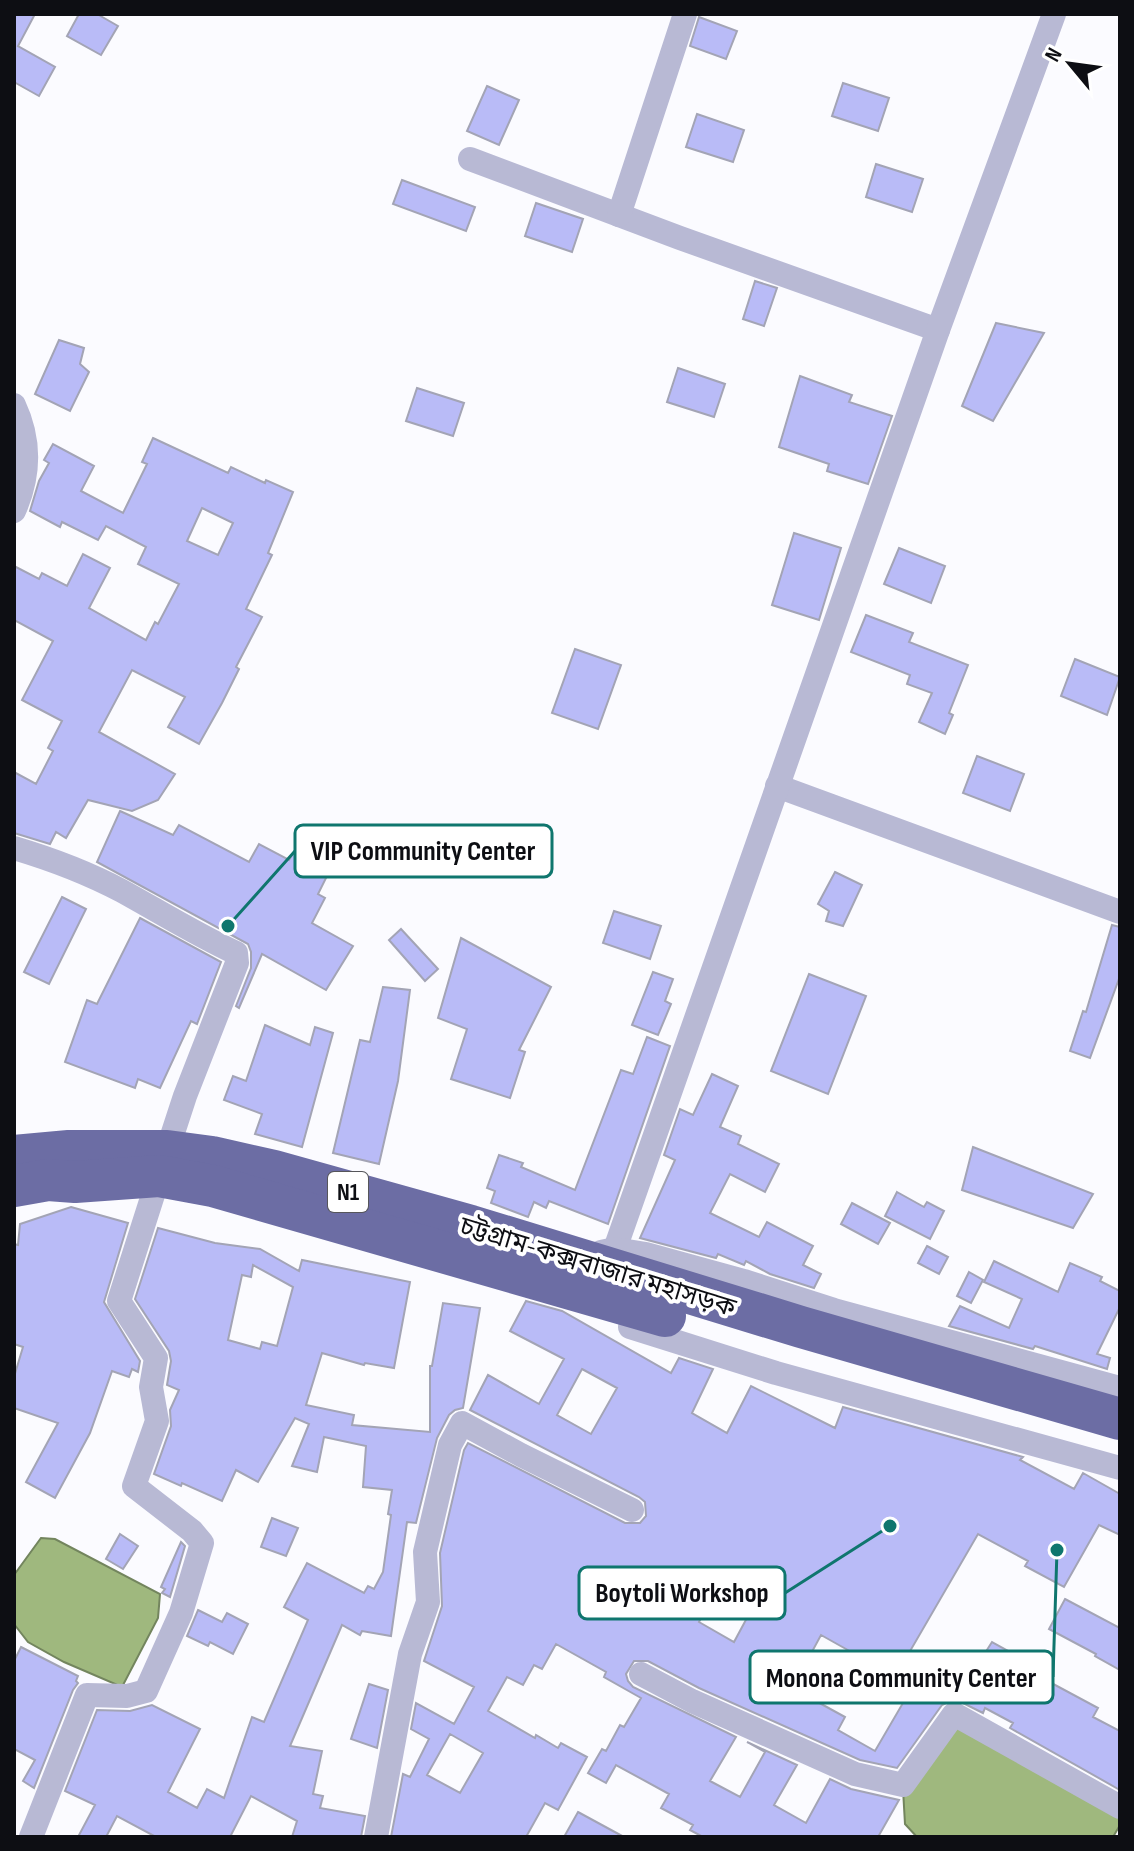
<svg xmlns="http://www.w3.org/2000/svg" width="1134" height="1851" font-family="'Sofia Sans Condensed','Noto Sans Bengali',sans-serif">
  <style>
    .water { fill: #9fb87e; stroke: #73855e; stroke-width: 2 }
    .building { fill: #b9bbf7; stroke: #a3a4b5; stroke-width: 2; fill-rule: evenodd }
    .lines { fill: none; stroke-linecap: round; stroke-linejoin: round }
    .street { stroke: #b8b9d4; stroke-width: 24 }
    .highway { stroke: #6c6da4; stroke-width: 42 }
    .labels { text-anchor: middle; stroke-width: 8; stroke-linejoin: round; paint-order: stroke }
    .shield { fill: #fff; stroke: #56565a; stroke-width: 2 }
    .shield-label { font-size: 24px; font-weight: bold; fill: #0d0e13 }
    .street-label { font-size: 26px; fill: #0d0e13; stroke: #fff }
    .leader { fill: none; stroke: #0f766e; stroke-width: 3 }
    .callout-dot { fill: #0f766e; stroke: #fff; stroke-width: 3 }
    .callout { fill: #fff; stroke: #0f766e; stroke-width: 3 }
    .callout-label { font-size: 28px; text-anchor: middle; font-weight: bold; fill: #0d0e13 }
  </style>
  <rect width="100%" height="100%" fill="#fbfbff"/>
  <g class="water">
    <polygon points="41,1538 55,1539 160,1594 158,1618 122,1687 64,1662 28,1642 14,1624 14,1575"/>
    <polygon points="953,1723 1120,1819 1120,1825 1113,1837 917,1837 905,1824 903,1789"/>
  </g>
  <g class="building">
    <polygon points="14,14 35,14 18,46 55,67 39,96 14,82"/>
    <polygon points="79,14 97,14 118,26 101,55 67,36"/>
    <polygon points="699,17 737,31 726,59 690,46"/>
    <polygon points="843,83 889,98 878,131 832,116"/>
    <polygon points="487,86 519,100 499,145 467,131"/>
    <polygon points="697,114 744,130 733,162 686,147"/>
    <polygon points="876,164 923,179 912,212 866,197"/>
    <polygon points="402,180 475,207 466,231 393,204"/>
    <polygon points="536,203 583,219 572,252 525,236"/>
    <polygon points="755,281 777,288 764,326 743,319"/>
    <polygon points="996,323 1044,333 993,421 962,406"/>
    <polygon points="59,340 84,348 80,364 89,372 70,411 35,394"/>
    <polygon points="678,368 725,384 714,417 667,402"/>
    <polygon points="800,376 852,395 849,402 892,416 868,484 827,471 829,464 779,447"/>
    <polygon points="417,388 464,403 453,436 406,421"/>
    <path d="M153 438 228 473 231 467 265 483 266 480 293 492 268 553 272 555 246 609 262 617 236 667 239 669 222 703 199 744 168 727 185 697 132 670 99 732 175 774 158 800 132 811 88 800 66 838 56 832 50 844 14 833V772L36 784 53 751 48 748 62 721 22 700 53 641 14 620V566L39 579 42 573 67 586 83 554 110 568 89 608 146 640 155 622 158 624 179 584 138 564 146 547 106 526 98 540 62 522 60 527 30 511 39 481 49 463 44 460 53 444 94 466 81 491 123 513 147 464 142 462ZM202 508 233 523 218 555 187 541Z"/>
    <polygon points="794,533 841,548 819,620 772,605"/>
    <polygon points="899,548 945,566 931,603 884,584"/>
    <polygon points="866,615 913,633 909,642 968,665 949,713 953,715 945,734 919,722 932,693 907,684 910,675 851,652"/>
    <polygon points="575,649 621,665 598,729 552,713"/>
    <polygon points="1075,659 1120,677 1107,715 1061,696"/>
    <polygon points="977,756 1024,774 1010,811 963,793"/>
    <polygon points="120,811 173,835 179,825 249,862 259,844 289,860 293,853 329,872 318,894 325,898 312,923 353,946 326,990 262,954 239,1008 236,1006 251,968 251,952 248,944 97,862"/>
    <polygon points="835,872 862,885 843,926 826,921 829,911 818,904"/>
    <polygon points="62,897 86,909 49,984 24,972"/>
    <polygon points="614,911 661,926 650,959 603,943"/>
    <polygon points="140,918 221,962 197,1024 191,1021 160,1088 138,1079 135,1088 65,1062 87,1000 97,1004"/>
    <polygon points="1112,925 1120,927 1120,976 1090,1058 1070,1051 1083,1011 1086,1012"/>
    <polygon points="401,929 438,969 425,981 389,940"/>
    <polygon points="461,938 551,987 519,1050 525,1052 510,1098 451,1079 467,1029 438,1018"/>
    <polygon points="653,972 673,979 665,1001 671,1004 658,1035 632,1025"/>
    <polygon points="809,974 866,996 828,1094 771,1071"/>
    <polygon points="383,987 410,990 398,1081 379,1164 333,1153 360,1040 370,1042"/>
    <polygon points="265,1025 310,1045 315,1027 333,1033 302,1147 255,1134 262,1114 224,1100 233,1076 246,1081"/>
    <polygon points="647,1037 670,1046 608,1224 549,1201 546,1208 534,1202 528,1217 491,1203 495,1191 487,1188 499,1155 523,1163 521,1167 575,1190 621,1070 633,1074"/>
    <polygon points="712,1074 738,1086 720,1127 741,1136 738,1144 779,1164 765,1192 730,1174 710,1213 759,1237 767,1222 813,1246 803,1265 821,1274 814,1288 770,1274 746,1261 744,1265 718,1254 716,1258 640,1238 675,1160 664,1155 680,1109 693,1115"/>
    <polygon points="973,1147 1093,1194 1073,1228 962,1190"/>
    <polygon points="897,1192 924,1207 927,1202 944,1211 930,1239 885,1216"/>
    <polygon points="852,1203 890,1223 878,1244 841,1224"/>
    <polygon points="71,1207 128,1223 104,1302 140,1361 138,1372 132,1369 129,1377 112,1371 90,1433 55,1498 26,1482 58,1423 14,1408 14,1377 23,1347 14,1344 14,1244 18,1245 20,1224"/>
    <path d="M158 1228 215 1243 260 1249 299 1271 302 1260 410 1282 394 1368 365 1363 364 1365 322 1353 306 1405 354 1415 352 1425 430 1432V1366H432L443 1303 480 1308 463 1408 455 1410 449 1415 437 1438 416 1523 407 1522 391 1636 362 1631 360 1635 342 1625 290 1746 322 1751 313 1794 323 1796 320 1808 365 1816 361 1837H292L297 1821 251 1796 230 1837H156L117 1816 106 1837H78L95 1805 65 1791 97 1710 130 1711 152 1705 200 1729 168 1792 197 1808 207 1789 224 1798 252 1717 264 1722 308 1620 284 1607 307 1563 364 1593 368 1586 374 1589 383 1572 391 1515 388 1514 392 1490 363 1487 366 1446 324 1437 317 1472 292 1466 309 1424 295 1418 258 1482 236 1470 222 1501 182 1483 181 1486 154 1474 171 1426 170 1410 179 1390 167 1385 171 1361 169 1351 135 1299ZM253 1265 293 1287 277 1346 262 1342 260 1349 228 1340 242 1275 251 1277Z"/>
    <polygon points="927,1246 948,1257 939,1274 918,1263"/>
    <polygon points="994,1261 1058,1292 1070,1263 1102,1277 1100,1281 1120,1291 1120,1307 1097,1354 1110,1358 1107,1369 1035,1346 1033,1349 949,1326 960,1306 1009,1328 1022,1299 984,1282"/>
    <polygon points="969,1272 983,1280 971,1303 957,1296"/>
    <path d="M526 1301 562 1311 671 1373 679 1358 713 1369 692 1413 727 1433 751 1386 835 1428 843 1407 1023 1457 1020 1460 1074 1489 1083 1473 1120 1494V1535L1099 1525 1064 1587 1025 1566 1028 1561 978 1534 906 1658 962 1689 992 1642 1032 1664 1029 1671 1098 1708 1093 1717 1120 1731V1790L1010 1728 1013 1723 985 1708 983 1713 955 1699 942 1705 897 1768 860 1760 699 1688 648 1661H634L626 1674 628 1681 633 1687 736 1737 710 1781 740 1797 765 1752 747 1742 797 1765 774 1805 806 1823 830 1779 851 1789 899 1800 878 1837H703L690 1830 693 1825 661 1808 669 1794 616 1765 606 1783 588 1773 602 1749 606 1751 620 1725 624 1727 641 1698 604 1677 606 1672 556 1644 542 1669 534 1665 523 1685 507 1677 488 1711 535 1738 536 1735 558 1748 561 1743 587 1757 558 1810 545 1803 526 1837H391L403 1774 410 1777 429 1739 411 1729 416 1703 454 1724 474 1687 424 1661 442 1606 440 1553 464 1450 468 1443 625 1523H640L646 1516 645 1502 639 1497 470 1410 488 1375 539 1404 564 1359 510 1331ZM582 1369 617 1388 591 1434 557 1415ZM723 1569 762 1590 734 1642 699 1622 706 1610 702 1608ZM821 1635 910 1685 901 1701 903 1703 875 1751 838 1730 845 1717 814 1700 823 1684 801 1672ZM450 1734 483 1753 460 1793 427 1775Z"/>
    <polygon points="272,1518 298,1528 286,1556 261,1547"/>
    <polygon points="120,1534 138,1546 123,1569 106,1559"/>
    <polygon points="181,1542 185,1546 170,1597 162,1593 165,1589 161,1587"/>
    <polygon points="1065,1599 1120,1628 1120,1670 1095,1656 1096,1654 1049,1629"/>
    <polygon points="198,1610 222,1622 227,1613 248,1624 233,1654 210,1642 208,1646 187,1636"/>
    <polygon points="21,1647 78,1676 76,1681 78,1683 73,1690 34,1788 23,1781 35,1760 14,1749 14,1661"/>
    <polygon points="369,1684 388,1690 377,1748 351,1739"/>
    <polygon points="578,1812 624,1837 564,1837"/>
  </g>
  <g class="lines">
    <g class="street">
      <polyline points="470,159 680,238 938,330"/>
      <polyline points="619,215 685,14"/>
      <path d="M14 405C31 441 30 475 14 511"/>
      <polyline points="777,786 1120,912"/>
      <path d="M14 848C51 859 88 873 122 891 160 912 197 935 236 953L237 963 185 1096 167 1151"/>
      <polyline points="615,1249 938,330 1054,14"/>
      <polyline points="601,1252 615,1249 646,1254 744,1281 834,1310 1120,1388"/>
      <polyline points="630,1327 776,1373 1120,1468"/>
      <polyline points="641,1674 692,1701 855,1774 903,1785 954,1714 1120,1807"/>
      <polyline points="31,1837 87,1695 127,1696 146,1691 181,1613 202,1543 192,1531 134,1486 157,1421 151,1387 156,1358 119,1301 159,1176"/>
      <polyline points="376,1837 410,1654 428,1602 425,1552 450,1445 462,1423 521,1455 632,1510"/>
    </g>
    <g class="highway">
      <polyline points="14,1156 69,1151 167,1151 212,1157 274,1171 471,1226 801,1327 1120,1419"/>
      <polyline points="14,1186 48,1180 75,1182 159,1176 213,1186 665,1316"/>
    </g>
  </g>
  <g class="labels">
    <rect class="shield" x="328" y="1172" width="40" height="40" rx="6"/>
    <g class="shield-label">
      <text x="348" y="1200">N1</text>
    </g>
    <g class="street-label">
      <text transform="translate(598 1266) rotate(17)" y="9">চট্টগ্রাম-কক্সবাজার মহাসড়ক</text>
    </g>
  </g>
  <path class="leader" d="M228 926L295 851M890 1526L785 1593M1057 1550L1053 1677"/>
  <g class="callout-dot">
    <circle cx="228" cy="926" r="8"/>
    <circle cx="890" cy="1526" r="8"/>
    <circle cx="1057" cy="1550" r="8"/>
  </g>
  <g class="callout">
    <rect x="295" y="825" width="257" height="52" rx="8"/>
    <rect x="579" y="1567" width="206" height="52" rx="8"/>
    <rect x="750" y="1651" width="303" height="52" rx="8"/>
  </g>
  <g class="callout-label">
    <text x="423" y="860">VIP Community Center</text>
    <text x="682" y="1602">Boytoli Workshop</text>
    <text x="901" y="1687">Monona Community Center</text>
  </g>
  <rect width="1134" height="1851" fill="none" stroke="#0d0e13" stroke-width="32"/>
  <g transform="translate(1070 64) rotate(299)" stroke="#ffffff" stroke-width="6" paint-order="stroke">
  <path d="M0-6L14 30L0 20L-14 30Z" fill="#0d0e13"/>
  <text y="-12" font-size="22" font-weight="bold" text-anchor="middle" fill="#0d0e13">N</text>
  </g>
</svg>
